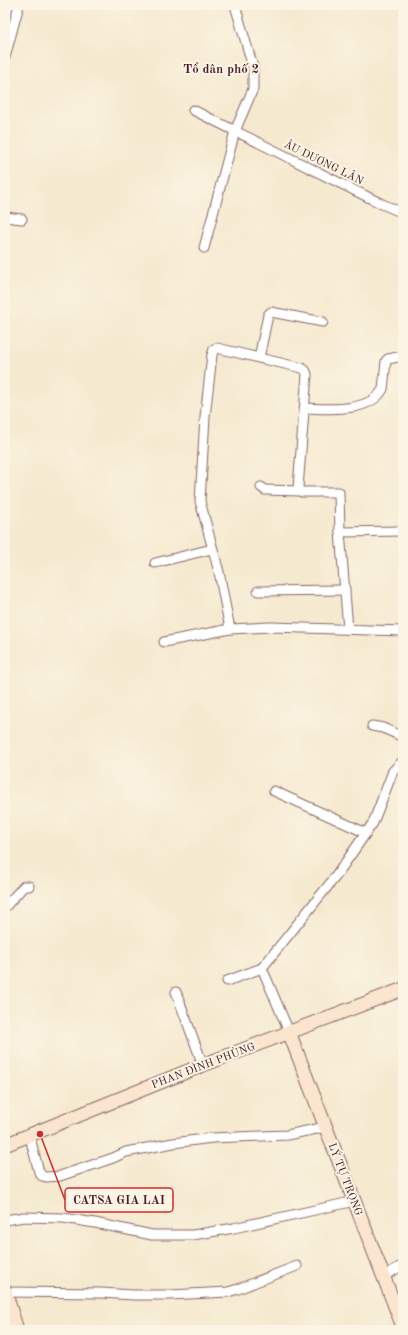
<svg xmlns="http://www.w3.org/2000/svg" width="408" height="1335" font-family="'Old Standard TT',serif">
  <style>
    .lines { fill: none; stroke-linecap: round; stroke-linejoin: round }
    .street-casing { stroke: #866664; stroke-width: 11 }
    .secondary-casing { stroke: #866664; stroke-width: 15 }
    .street { stroke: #fff; stroke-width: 9 }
    .secondary { stroke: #fbe5cf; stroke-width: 13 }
    .labels { text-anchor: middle; stroke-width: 4; stroke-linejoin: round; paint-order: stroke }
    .street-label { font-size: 11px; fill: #4a1f2b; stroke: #fcf5e5 }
    .quarter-label { font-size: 13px; font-weight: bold; fill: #4a1f2b; stroke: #fcf5e5 }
    .leader { fill: none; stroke: #d62828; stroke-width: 1.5 }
    .callout-dot { fill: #d62828; stroke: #fcf5e5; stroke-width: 1.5 }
    .callout { fill: #fcf5e5; stroke: #d62828; stroke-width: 1.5 }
    .callout-label { font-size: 12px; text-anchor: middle; font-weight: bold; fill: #4a1f2b }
  </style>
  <rect width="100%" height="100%" fill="#fcf5e5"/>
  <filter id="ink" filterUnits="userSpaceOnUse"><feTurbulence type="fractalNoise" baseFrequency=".025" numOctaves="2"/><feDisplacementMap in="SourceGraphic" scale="8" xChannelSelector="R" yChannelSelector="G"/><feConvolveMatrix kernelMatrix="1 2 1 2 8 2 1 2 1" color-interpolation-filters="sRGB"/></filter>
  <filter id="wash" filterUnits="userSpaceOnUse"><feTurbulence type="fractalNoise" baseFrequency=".012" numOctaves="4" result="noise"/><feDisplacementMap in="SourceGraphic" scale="16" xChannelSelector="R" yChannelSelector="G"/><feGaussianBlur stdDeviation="0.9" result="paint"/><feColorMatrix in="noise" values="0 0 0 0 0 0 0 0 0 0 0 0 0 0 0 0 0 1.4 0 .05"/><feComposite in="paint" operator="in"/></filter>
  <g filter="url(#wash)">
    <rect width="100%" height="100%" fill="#f5e9cf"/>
  </g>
  <g filter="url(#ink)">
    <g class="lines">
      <defs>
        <g id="street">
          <polyline points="5,57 19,5"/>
          <polyline points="193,110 382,204 403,213"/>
          <polyline points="5,217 22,219"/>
          <polyline points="204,248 235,131 253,89 253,67 235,5"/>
          <polyline points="259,358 268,315 271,312 323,322"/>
          <path d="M305 408C328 409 370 413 383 389L386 361 388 359 403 356"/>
          <polyline points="261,487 265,490 300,491"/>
          <polyline points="340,532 403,531"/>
          <polyline points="155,563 212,549"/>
          <polyline points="258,591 345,590"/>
          <polyline points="230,629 219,572 200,501 205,417 212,355 214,349 217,348 302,368 305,370 307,374 298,488 300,491 302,492 339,492 340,532 348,629"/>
          <polyline points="164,642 230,629 270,627 403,631"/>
          <polyline points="372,726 383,728 403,737"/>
          <polyline points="274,791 366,833"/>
          <polyline points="5,907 24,886 29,886"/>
          <polyline points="227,981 262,968"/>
          <polyline points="176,992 203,1065"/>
          <polyline points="289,1032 262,968 336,876 366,833 373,823 393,771 403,761"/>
          <polyline points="29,1134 39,1172 42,1176 46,1177 60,1176 113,1158 126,1152 173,1143 212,1138 287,1135 326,1127"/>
          <polyline points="5,1220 24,1217 63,1218 95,1223 152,1235 193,1235 234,1228 355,1201"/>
          <polyline points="384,1276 403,1265"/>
          <polyline points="6,1292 101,1293 133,1295 170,1295 228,1292 238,1289 297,1266"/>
        </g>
        <g id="secondary">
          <polyline points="289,1032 403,1327"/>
          <polyline points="5,1145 203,1065 403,989"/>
          <polyline points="5,1291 17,1330"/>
        </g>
      </defs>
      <use href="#street" class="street-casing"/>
      <use href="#secondary" class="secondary-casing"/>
      <use href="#street" class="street"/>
      <use href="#secondary" class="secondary"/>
    </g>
  </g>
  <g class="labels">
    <g class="street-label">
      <text transform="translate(324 162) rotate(26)" y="4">ÂU DƯƠNG LÂN</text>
      <text transform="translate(203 1065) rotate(-21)" y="4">PHAN ĐÌNH PHÙNG</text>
      <text transform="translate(346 1179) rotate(69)" y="4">LÝ TỰ TRỌNG</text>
    </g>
    <g class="quarter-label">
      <text x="221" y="73">Tổ dân phố 2</text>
    </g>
  </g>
  <path class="leader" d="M40 1134L65 1200"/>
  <circle class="callout-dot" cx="40" cy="1134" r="4"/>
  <rect class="callout" x="65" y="1188" width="108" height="24" rx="4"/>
  <g class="callout-label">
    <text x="119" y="1204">CATSA GIA LAI</text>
  </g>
  <rect width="408" height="1335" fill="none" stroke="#fcf5e5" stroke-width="20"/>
</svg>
